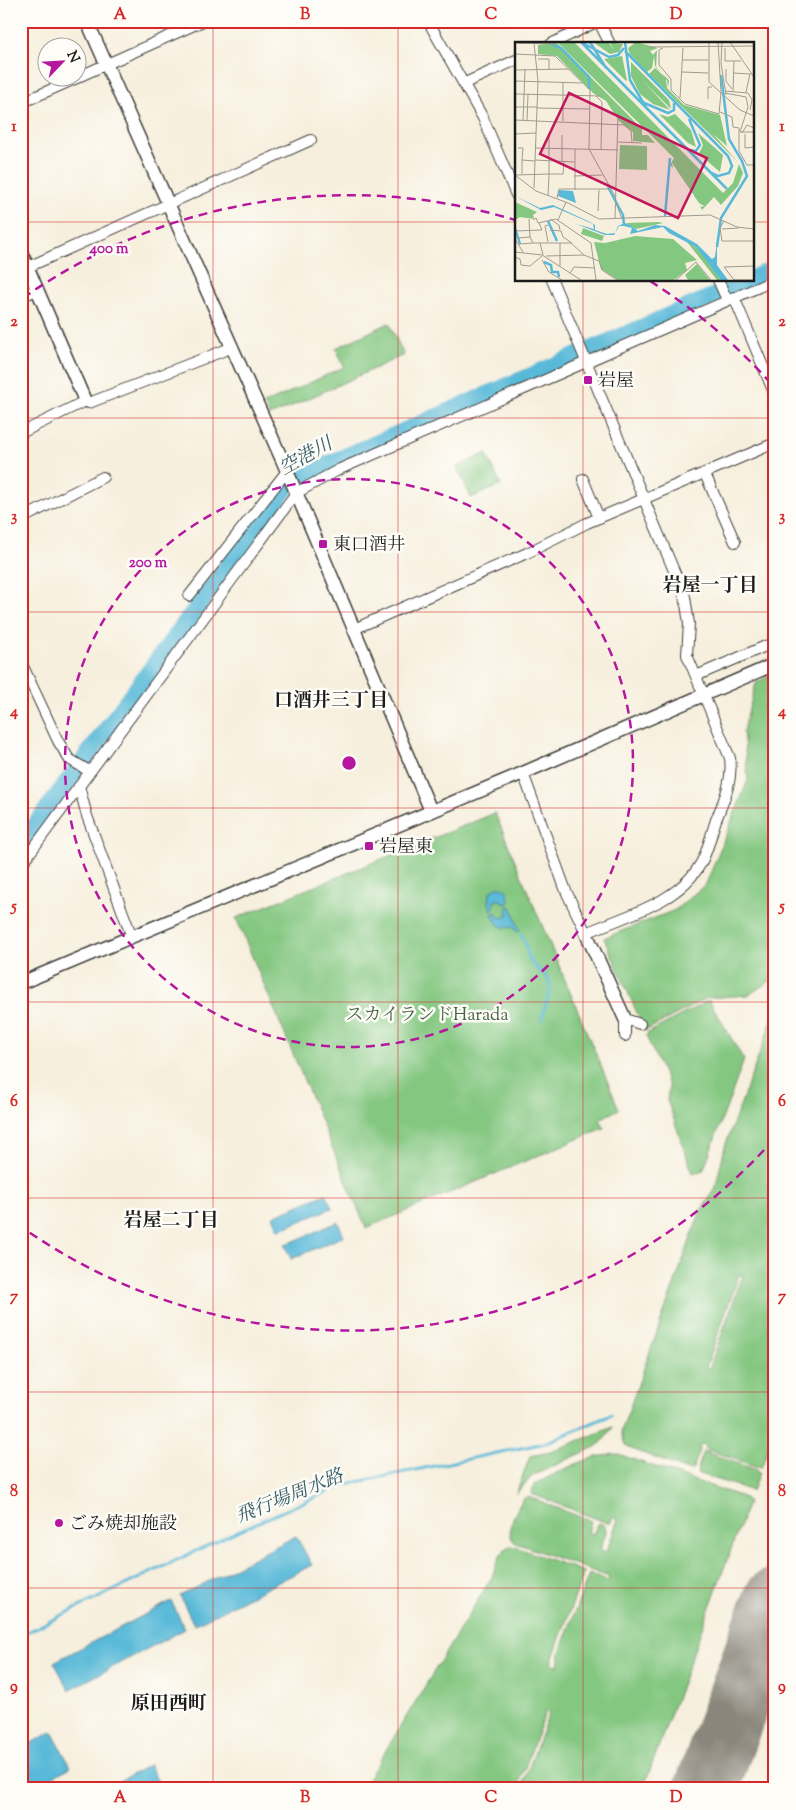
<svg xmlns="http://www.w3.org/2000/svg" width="796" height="1810" font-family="'Sorts Mill Goudy','Noto Serif JP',serif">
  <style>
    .green { fill: #84c781; stroke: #50724e; fill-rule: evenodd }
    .water { fill: #59b9d8; stroke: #3a6a7a }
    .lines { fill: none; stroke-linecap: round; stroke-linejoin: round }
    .stream { stroke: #59b9d8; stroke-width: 3 }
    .river { stroke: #59b9d8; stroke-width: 18 }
    .runway { stroke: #8a867c; stroke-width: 64 }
    .minor-casing { stroke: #3d3c39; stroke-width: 12 }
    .tertiary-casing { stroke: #3d3c39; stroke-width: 15 }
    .minor { stroke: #fff; stroke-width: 10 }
    .tertiary { stroke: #fff; stroke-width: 12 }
    .grid { fill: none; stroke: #d62828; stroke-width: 1; stroke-opacity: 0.55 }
    .ring { fill: none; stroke: #b5179e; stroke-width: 2.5; stroke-dasharray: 9 6 }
    .poi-dot { fill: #b5179e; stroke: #fdfcf7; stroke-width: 2 }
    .labels { text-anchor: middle; stroke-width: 5; stroke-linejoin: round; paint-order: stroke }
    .poi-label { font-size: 18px; fill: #1c1c1c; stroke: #fdfcf7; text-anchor: start }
    .park-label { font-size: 18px; fill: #466044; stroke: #fdfcf7 }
    .water-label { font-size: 19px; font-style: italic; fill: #345b67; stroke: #fdfcf7 }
    .neighbourhood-label { font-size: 19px; font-weight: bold; fill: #1c1c1c; stroke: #fdfcf7 }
    .inset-river { fill: none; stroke: #59b9d8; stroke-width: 2.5 }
    .inset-road { fill: none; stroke: #9f9b90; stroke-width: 1 }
    .view { fill: #c2185b; fill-opacity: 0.15; stroke: #c2185b; stroke-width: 2.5 }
    .inset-edge { fill: none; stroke: #1c1c1c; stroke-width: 2.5 }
    .centre { fill: #b5179e; stroke: #fdfcf7; stroke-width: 2.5 }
    .ring-label { font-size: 15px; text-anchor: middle; font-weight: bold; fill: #b5179e; stroke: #fdfcf7; stroke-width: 5; stroke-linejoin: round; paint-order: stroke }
    .neatline { fill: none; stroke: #d62828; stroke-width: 2 }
    .grid-label { font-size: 16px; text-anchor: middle; font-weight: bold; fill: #d62828 }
  </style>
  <rect width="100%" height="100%" fill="#fdfcf7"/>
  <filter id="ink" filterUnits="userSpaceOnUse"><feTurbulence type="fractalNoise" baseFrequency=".02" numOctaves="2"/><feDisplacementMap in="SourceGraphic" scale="10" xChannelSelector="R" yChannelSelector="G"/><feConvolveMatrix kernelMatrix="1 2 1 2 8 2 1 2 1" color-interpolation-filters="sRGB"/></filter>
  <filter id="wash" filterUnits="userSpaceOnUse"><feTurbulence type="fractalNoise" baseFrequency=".0096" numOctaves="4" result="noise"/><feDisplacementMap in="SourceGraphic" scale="20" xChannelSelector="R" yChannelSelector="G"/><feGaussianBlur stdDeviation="1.12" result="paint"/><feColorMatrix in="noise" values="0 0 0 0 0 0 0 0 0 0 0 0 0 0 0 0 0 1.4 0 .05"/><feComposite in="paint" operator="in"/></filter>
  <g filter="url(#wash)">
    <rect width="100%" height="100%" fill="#f7efdd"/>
    <g class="green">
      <polygon points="389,323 404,355 270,416 264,404 344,367 336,348"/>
      <polygon points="486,453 501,485 471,498 457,467"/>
      <polygon points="775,673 775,978 748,995 707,998 645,1031 604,938 675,910 706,884 748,780 743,731 756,683"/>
      <polygon points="495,813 619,1109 600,1119 604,1128 366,1228 236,918"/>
      <polygon points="709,1000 744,1060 703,1171 693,1174 667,1100 669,1086 646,1036 648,1033"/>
      <path d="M775 1012V1177L769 1195 773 1196 775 1190V1430L761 1468 705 1449 706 1446 703 1444 699 1447 700 1450 693 1469 690 1471 629 1448 625 1445 621 1432 701 1210 715 1190 725 1146ZM739 1275H743L709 1369 706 1367Z"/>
      <polygon points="613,1427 602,1442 595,1447 532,1476 516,1494 530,1456 550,1452"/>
      <polygon points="703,1451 756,1470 759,1473 752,1491 697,1473"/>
      <path d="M618 1454 745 1498 748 1503 643 1789H521L549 1713 546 1711 517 1789H362L492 1577C497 1565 499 1549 513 1546L584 1572 551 1663 558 1666 560 1657 559 1654 589 1574 608 1581 609 1577 516 1543C502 1534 517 1508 524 1498L529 1497 591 1521 588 1533 593 1534 597 1525 600 1523 605 1526 606 1532 600 1550 606 1553 618 1519 613 1516 610 1524 532 1494 531 1490 535 1484C561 1471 588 1455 618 1454Z"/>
    </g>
    <g class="water">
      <polygon points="497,887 502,887 508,892 509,903 505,904 501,900 494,901 494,908 491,910 489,904 490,892"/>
      <path d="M510 906C516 915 515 921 520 930L517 932 513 927C500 929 497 925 492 914L496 912 498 917 503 918 508 915 507 907Z"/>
      <polygon points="326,1194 332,1208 279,1230 273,1216"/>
      <polygon points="338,1222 344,1236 291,1259 285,1245"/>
      <polygon points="296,1536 312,1565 194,1625 180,1596"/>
      <polygon points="171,1601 185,1629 69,1690 54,1662"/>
      <polygon points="52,1732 71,1767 34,1786 21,1761 21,1748"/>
      <polygon points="149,1765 162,1789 124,1789 120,1781"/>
    </g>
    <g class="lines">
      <g class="stream">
        <path d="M520 933C529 945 525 952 531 962 535 969 543 972 548 979 555 991 542 1007 542 1020"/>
        <polyline points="21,1635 231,1534 343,1485 545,1443 611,1415"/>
      </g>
      <g class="river">
        <polyline points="752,279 775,269"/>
        <polyline points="21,845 287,486 325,466 751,280"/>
      </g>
      <polyline class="runway" points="706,1789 775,1600"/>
    </g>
  </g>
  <g filter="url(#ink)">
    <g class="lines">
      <defs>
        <g id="minor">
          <polyline points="428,21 483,118 516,195"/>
          <polyline points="602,21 601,26 610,44"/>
          <polyline points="551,44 598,21"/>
          <polyline points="78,77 203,21"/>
          <polyline points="465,83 516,60"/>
          <polyline points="21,103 77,78"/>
          <polyline points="28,267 311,140"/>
          <polyline points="718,280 727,300"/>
          <polyline points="21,297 38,289"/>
          <polyline points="734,297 775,395"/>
          <polyline points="21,433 85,401 89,403 233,347"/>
          <polyline points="705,474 735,542"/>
          <polyline points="583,479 599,518"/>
          <polyline points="21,519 103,477"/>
          <polyline points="189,596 287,471"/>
          <polyline points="354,629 527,553 587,523 775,443"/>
          <polyline points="21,662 58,741 69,759 89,771"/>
          <polyline points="696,676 775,642"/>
          <path d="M523 773 566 891 586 933C624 916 679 903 701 863 708 851 711 834 716 820 724 800 733 781 730 758L687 655 689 624 685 597 552 280"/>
          <polyline points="79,786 87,816 132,937"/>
          <polyline points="21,865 296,493 340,469 775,280"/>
          <polyline points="625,1036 625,1019 640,1024"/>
        </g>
        <g id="tertiary">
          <polyline points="87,21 287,471 431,811"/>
          <polyline points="21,252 85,401"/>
          <polyline points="586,933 625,1019"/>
          <polyline points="21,983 523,773 775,664"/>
        </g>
      </defs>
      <use href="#minor" class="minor-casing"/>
      <use href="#tertiary" class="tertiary-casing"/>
      <use href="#minor" class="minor"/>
      <use href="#tertiary" class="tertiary"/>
    </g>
  </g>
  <path class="grid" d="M213 21V1789M398 21V1789M583 21V44M21 222H516M752 222H775M583 280V1789M21 418H775M21 612H775M21 808H775M21 1002H775M21 1198H775M21 1392H775M21 1588H775"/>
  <g class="ring">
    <circle cx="349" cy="763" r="284"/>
    <path d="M774 1139A568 568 0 0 1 23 1228M23 298A568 568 0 0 1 515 220M650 281A568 568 0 0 1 774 387"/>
  </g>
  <g class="poi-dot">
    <rect x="583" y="375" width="10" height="10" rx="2.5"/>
    <rect x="318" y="539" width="10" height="10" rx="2.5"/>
    <rect x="364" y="841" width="10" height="10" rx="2.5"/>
    <circle cx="59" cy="1523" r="5"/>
  </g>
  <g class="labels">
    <g class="poi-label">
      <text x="598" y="386">岩屋</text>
      <text x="333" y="550">東口酒井</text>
      <text x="379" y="852">岩屋東</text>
      <text x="69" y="1529">ごみ焼却施設</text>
    </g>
    <g class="park-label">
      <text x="427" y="1020">スカイランドHarada</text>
    </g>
    <g class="water-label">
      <text transform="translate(305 455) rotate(-29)" y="7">空港川</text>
      <text transform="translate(289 1495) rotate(-22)" y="7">飛行場周水路</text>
    </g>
    <g class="neighbourhood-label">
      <text x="710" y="591">岩屋一丁目</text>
      <text x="331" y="706">口酒井三丁目</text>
      <text x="171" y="1226">岩屋二丁目</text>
      <text x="169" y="1709">原田西町</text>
    </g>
  </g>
  <g transform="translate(515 42)">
    <rect width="239" height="239" fill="#f7efdd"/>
    <path d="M41 0 127 87V93H133L140 101 118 99V90L104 79 91 59 78 51 42 14 23 12V3ZM42 0H59L208 151 218 141 224 122 228 131 223 144 206 163 199 155 187 168 185 164 187 165 189 164 184 161 157 121 158 126 155 123 159 116ZM78 0H93L100 9 94 0 108 2 104 10 95 12ZM121 0 143 6 135 9 138 13 142 8 141 26 154 38 153 46 152 38 151 37 152 46 169 63 205 73 212 104 198 92 223 120 134 32 140 26 151 36 140 24 139 14 137 26 132 30 115 12 113 6ZM107 14 112 38 111 39 89 17ZM116 20 154 58 156 67 128 39 155 68 138 62 125 52 116 34ZM144 72 153 75 160 72 176 88 181 105 173 101 178 96 173 101ZM183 91 208 113 205 130 184 112 188 103ZM105 103 132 104V128L104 127ZM0 160 22 170 18 173 19 177 5 175 0 178ZM111 181 143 180 148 181 121 187ZM68 186 89 194 87 199 66 192ZM120 194 158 197 182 218 170 221 172 228 159 238H103L86 227 79 200 90 201ZM169 196 186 209 206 238H202ZM182 222 195 238H173L170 233Z" fill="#84c781"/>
    <path d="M44 148 58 149 61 161 43 154ZM0 154 25 166 38 163 75 180 80 183V188L92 192 100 191 103 184 110 181 115 183 123 189 140 183 150 184 182 202 197 217 200 215 202 199V223L213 238H206L181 205 154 191 148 185 115 192 117 186 109 184H104L99 193H90L61 182 79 187 78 182 39 165 26 168Z" fill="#59b9d8"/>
    <path class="inset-river" d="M66 0 94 15 103 13 109 6M66 0 212 147M75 0 91 26M110 0 115 38 132 67M38 3 46 6 74 35V47M110 9 213 114 217 124 214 131 203 134 195 130M127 60 153 71 159 68V61M173 108 181 109 185 103 174 77M93 145 108 173 109 183M150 174 155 116M33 179 42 199M0 186 5 202M202 205 206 176 232 134 227 119 214 97 206 33M29 220 36 223 37 230H43L44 235"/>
    <path class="inset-road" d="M194 0V40L225 68 239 74M207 0 206 21 211 53M215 0 239 35M0 1 40 2M134 5 239 4M148 6 144 8V23L156 37V48L170 62 204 72 206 50 203 0M210 6V19H226M0 12 40 14 75 48 74 107 101 156M23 17H34V27M168 18H193M211 27V39L217 47M0 28 54 27M167 30 193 31M218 31 236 32M0 39 67 41M210 49 233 51 237 58 235 68M218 49 219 19M231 50 235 32M210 51 231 55 233 65 225 90H239M0 52 86 54M81 54 87 60 86 107M165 56 168 6M193 57V45H197M0 65H22M22 66 74 67M205 70 217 75 218 85 224 86V109L232 123H239M0 78 109 83 116 89 117 100M8 79 10 27M12 79 13 52M48 79V40M227 91 232 83 239 86M0 92 21 91M230 92V106L239 105M34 93V132H48L49 119M103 100 127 101M3 106H8L7 118M21 106 103 108M20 118 59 120M47 119V93M7 132V118L20 119M0 133 21 149 53 161 84 177 195 173 222 185 239 187M1 133 34 132 33 154M59 134 87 133M19 146 23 39 19 1M60 148V107M42 156 44 147H95M101 161 107 177M83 169 84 148M14 177 15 195M35 177 44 183 45 188M100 177 103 72M18 178 21 176 23 181 41 177 76 201 81 238M43 178 51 160M209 179 205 186 207 199H239M207 187 224 186M35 188 46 189 48 195 57 201M0 189 27 188 24 181M3 196 15 195 18 201 4 202M0 197 8 210M33 200 30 184 33 183M18 201H25L28 213M25 201H56L69 213 84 219 87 228 102 238M0 210 27 213 66 238M31 214 69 213M0 215 5 217 6 223 15 224 27 214M27 218 34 230 47 238M45 224V201M55 231 59 225 80 226M161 238 181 220 196 238M219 238 209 225 239 224M219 238H239"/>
    <path class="view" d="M54 51 192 116 163 176 25 112Z"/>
    <rect width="239" height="239" class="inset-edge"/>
  </g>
  <circle cx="349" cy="763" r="8" class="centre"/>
  <g class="ring-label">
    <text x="109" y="253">400 m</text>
    <text x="148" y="567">200 m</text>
  </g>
  <rect width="796" height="1810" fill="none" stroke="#fdfcf7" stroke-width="55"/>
  <g transform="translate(62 62) rotate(65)"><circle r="24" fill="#fdfcf7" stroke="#a3a29f"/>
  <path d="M0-4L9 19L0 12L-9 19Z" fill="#b5179e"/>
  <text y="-8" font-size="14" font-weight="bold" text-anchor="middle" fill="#1c1c1c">N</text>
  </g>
  <rect x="28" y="28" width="740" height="1754" class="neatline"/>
  <g class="grid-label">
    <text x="120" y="19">A</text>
    <text x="305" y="19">B</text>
    <text x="491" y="19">C</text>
    <text x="676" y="19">D</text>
    <text x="14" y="131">1</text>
    <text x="782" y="131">1</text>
    <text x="14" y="326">2</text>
    <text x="782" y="326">2</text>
    <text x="14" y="521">3</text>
    <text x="782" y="521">3</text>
    <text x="14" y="716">4</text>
    <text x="782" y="716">4</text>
    <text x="14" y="911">5</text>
    <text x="782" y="911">5</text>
    <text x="14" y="1106">6</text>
    <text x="782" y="1106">6</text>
    <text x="14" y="1301">7</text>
    <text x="782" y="1301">7</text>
    <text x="14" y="1496">8</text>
    <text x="782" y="1496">8</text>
    <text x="14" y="1691">9</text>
    <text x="782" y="1691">9</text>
    <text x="120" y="1802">A</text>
    <text x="305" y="1802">B</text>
    <text x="491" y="1802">C</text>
    <text x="676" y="1802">D</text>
  </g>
</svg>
